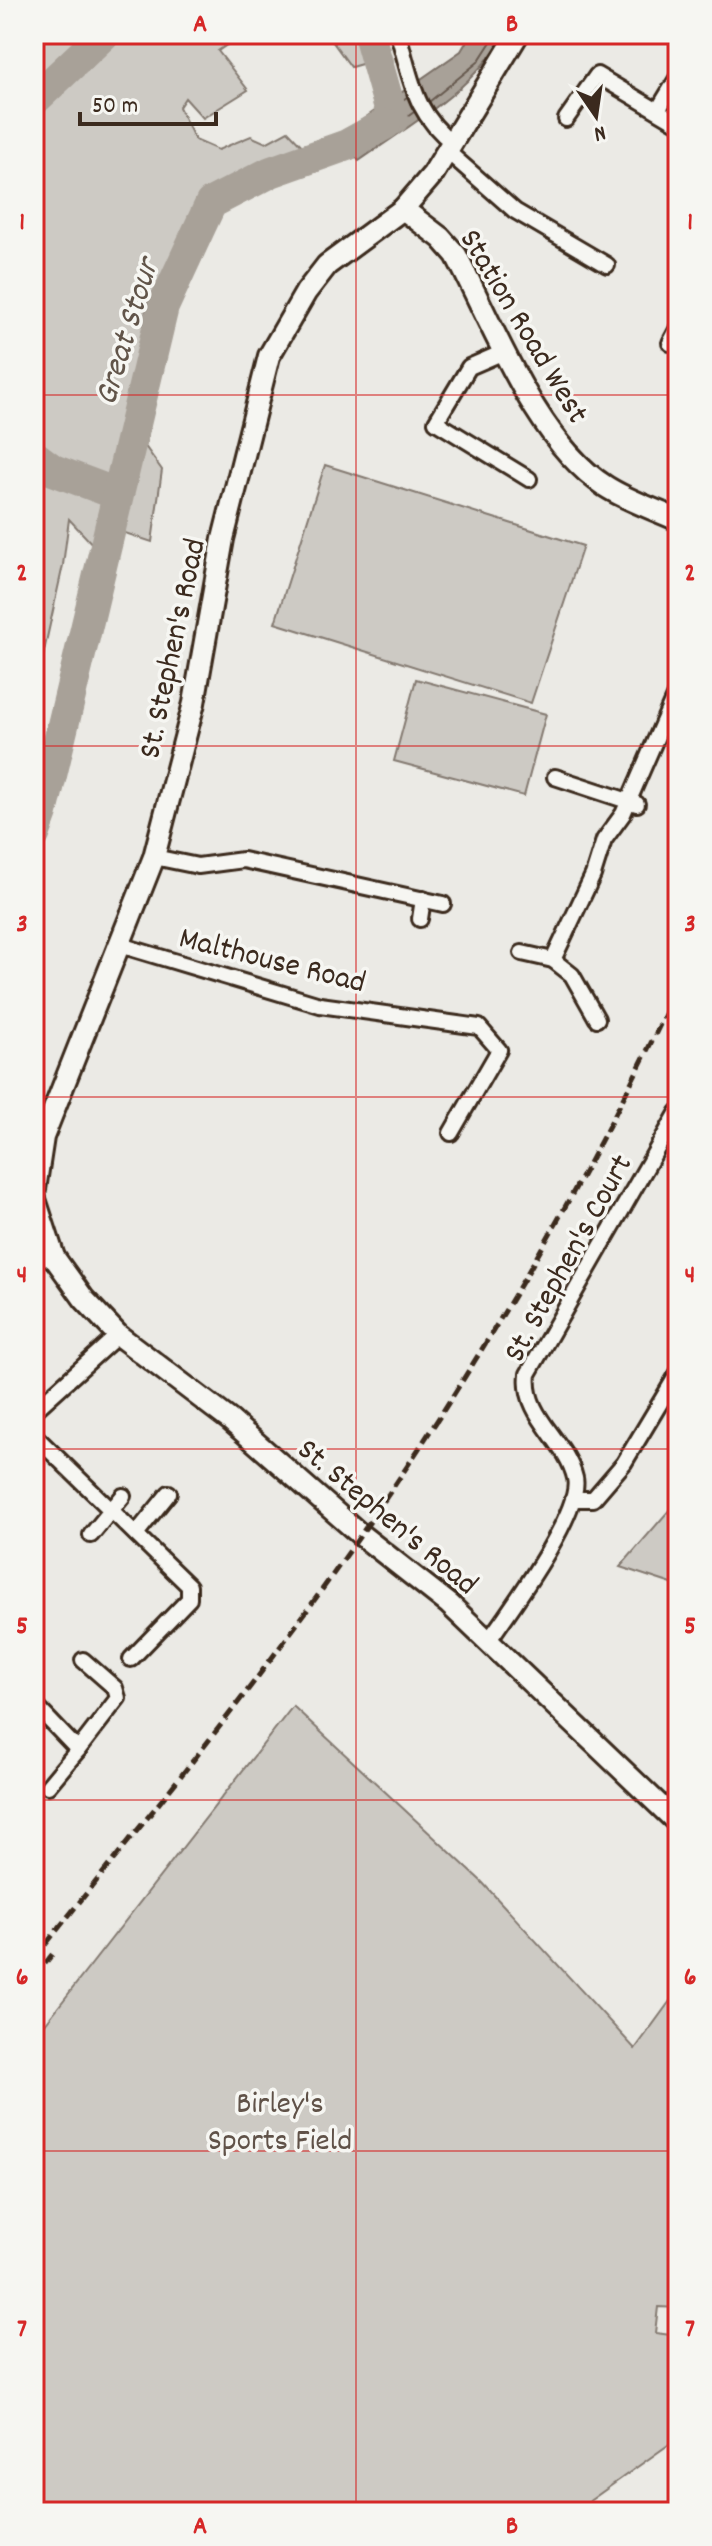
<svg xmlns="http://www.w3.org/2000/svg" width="712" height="2546" font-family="Dekko,sans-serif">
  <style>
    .green { fill: #cdcac4; stroke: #847a71; stroke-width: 2 }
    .water { fill: #a8a198; stroke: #7c7167; stroke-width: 2 }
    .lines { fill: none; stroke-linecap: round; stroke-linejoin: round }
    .shore { stroke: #675a4f; stroke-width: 2 }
    .river { stroke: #a8a198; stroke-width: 32 }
    .street-casing { stroke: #3b2a1e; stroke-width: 20 }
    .secondary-casing { stroke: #3b2a1e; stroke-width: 26 }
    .street { stroke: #f6f6f2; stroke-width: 14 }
    .secondary { stroke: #f6f6f2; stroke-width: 20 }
    .rail { stroke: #3b2a1e; stroke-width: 5; stroke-dasharray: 12 6; stroke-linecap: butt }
    .grid { fill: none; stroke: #d62828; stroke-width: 2; stroke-opacity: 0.55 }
    .labels { text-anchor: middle; stroke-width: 7; stroke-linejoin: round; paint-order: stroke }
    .street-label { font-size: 32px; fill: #3b2a1e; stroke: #f6f6f2 }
    .park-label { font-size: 32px; fill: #605248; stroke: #f6f6f2 }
    .water-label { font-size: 34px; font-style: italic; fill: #615449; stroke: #f6f6f2 }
    .neatline { fill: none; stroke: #d62828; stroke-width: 3 }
    .grid-label { font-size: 26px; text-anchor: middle; font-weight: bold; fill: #d62828 }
  </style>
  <rect width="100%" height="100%" fill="#ebeae5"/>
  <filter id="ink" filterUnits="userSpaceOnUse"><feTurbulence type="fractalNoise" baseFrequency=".0125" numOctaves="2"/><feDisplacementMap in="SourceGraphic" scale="16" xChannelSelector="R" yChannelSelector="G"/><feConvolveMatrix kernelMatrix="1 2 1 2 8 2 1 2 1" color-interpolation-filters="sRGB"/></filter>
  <g filter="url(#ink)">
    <g class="green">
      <polygon points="34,34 243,34 218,51 248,90 203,118 185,98 179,107 195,140 218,150 251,136 266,143 288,131 308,152 254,170 205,200 146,305 142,384 127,421 162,470 152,542 101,525 95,547 69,519 63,565 34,697"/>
      <polygon points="327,34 363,34 372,61 351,67"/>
      <polygon points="325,465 583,546 531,703 275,623"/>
      <polygon points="416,679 546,714 524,796 394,761"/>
      <polygon points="678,1500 678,1586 620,1567"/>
      <polygon points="293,1706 481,1881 635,2049 678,1990 678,2308 658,2307 655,2333 678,2336 678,2438 574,2512 34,2512 34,2038"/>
    </g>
    <path class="water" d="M471 34H505C472 91 411 124 359 161L339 136 461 51Z"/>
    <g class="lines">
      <g class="shore">
        <polyline points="407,97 354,135 352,140 363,149 414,112"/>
        <polyline points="429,102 478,62 496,34"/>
      </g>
      <g class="river">
        <polyline points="369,34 393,119"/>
        <polyline points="34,100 104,34"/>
        <polyline points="34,456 53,470 117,494"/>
        <polyline points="34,835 42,813 163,307 211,203 271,172 347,145 385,124"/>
      </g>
      <defs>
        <g id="street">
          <path d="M398 34C412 80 413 112 454 144"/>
          <polyline points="658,110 678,77"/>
          <polyline points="566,119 597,75 678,123"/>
          <polyline points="448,152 515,211 607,265"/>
          <polyline points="670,343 678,328"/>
          <polyline points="506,351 469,367 436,422 529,479"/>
          <polyline points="555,777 637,804"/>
          <polyline points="154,857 198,866 243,860 443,904"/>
          <polyline points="420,919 423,899"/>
          <polyline points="120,945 320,1005 479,1027 499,1050 451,1133"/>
          <polyline points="522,953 553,960 593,875 604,840 623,814 678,688"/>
          <polyline points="553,960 572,975 597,1019"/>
          <polyline points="34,1411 118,1335"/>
          <polyline points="34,1435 189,1586 189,1599 131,1659"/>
          <polyline points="573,1499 593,1499 624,1463 678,1373"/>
          <polyline points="136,1534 169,1493"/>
          <polyline points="91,1535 123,1496"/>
          <path d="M489 1640C509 1611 583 1511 575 1478 566 1439 523 1417 528 1374L678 1112"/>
          <polyline points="34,1704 78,1750 118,1698 115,1688 83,1660"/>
          <polyline points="48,1786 78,1750"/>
        </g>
        <g id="secondary">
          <path d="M403 209 441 238 456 255C494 327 536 441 605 486 628 501 654 509 678 520"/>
          <polyline points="34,1196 43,1137 154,857 194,703 223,539 269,356 306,292 327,265 403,209 433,174 518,34"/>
          <polyline points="34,1196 54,1257"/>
          <polyline points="34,1243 56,1260 84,1299 118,1335 230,1420 361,1535 449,1604 678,1823"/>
        </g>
      </defs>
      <use href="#street" class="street-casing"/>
      <use href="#secondary" class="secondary-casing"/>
      <use href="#street" class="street"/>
      <use href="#secondary" class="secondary"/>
      <g class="rail">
        <path d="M34 1959C114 1858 197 1759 274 1655 430 1447 567 1222 678 987"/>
        <polyline points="34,1978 54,1952"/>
      </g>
    </g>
  </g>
  <path class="grid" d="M356 34V2512M34 395H678M34 746H678M34 1097H678M34 1449H678M34 1800H678M34 2151H678"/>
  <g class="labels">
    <g class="street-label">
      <text transform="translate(526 325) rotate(59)" y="11">Station Road West</text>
      <text transform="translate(170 648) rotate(-78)" y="11">St. Stephen's Road</text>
      <text transform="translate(273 958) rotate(14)" y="11">Malthouse Road</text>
      <text transform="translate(566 1257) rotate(-61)" y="11">St. Stephen's Court</text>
      <text transform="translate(389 1515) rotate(40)" y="11">St. Stephen's Road</text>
    </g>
    <g class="park-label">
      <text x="280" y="2112">Birley's<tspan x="280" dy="37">Sports Field</tspan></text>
    </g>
    <g class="water-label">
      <text transform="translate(124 331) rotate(-73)" y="12">Great Stour</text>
    </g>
  </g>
  <rect width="712" height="2546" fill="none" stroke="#f6f6f2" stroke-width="88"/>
  <g transform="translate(596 116) rotate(167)" stroke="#f6f6f2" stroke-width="6" paint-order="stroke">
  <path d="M0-6L14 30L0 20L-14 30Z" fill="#3b2a1e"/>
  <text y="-12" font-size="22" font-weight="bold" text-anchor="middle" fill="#3b2a1e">N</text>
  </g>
  <path d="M80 112v12h136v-12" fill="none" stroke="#3b2a1e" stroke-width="4"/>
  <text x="92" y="112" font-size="24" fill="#3b2a1e" stroke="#f6f6f2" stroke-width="6" paint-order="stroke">50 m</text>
  <rect x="44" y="44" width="624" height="2458" class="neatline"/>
  <g class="grid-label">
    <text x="200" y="31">A</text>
    <text x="512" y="31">B</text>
    <text x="22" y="229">1</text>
    <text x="690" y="229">1</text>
    <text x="22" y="580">2</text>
    <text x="690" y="580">2</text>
    <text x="22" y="931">3</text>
    <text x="690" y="931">3</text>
    <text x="22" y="1282">4</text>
    <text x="690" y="1282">4</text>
    <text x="22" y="1633">5</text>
    <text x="690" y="1633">5</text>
    <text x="22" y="1984">6</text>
    <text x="690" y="1984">6</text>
    <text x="22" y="2336">7</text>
    <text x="690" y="2336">7</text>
    <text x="200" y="2533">A</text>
    <text x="512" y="2533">B</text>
  </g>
</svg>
